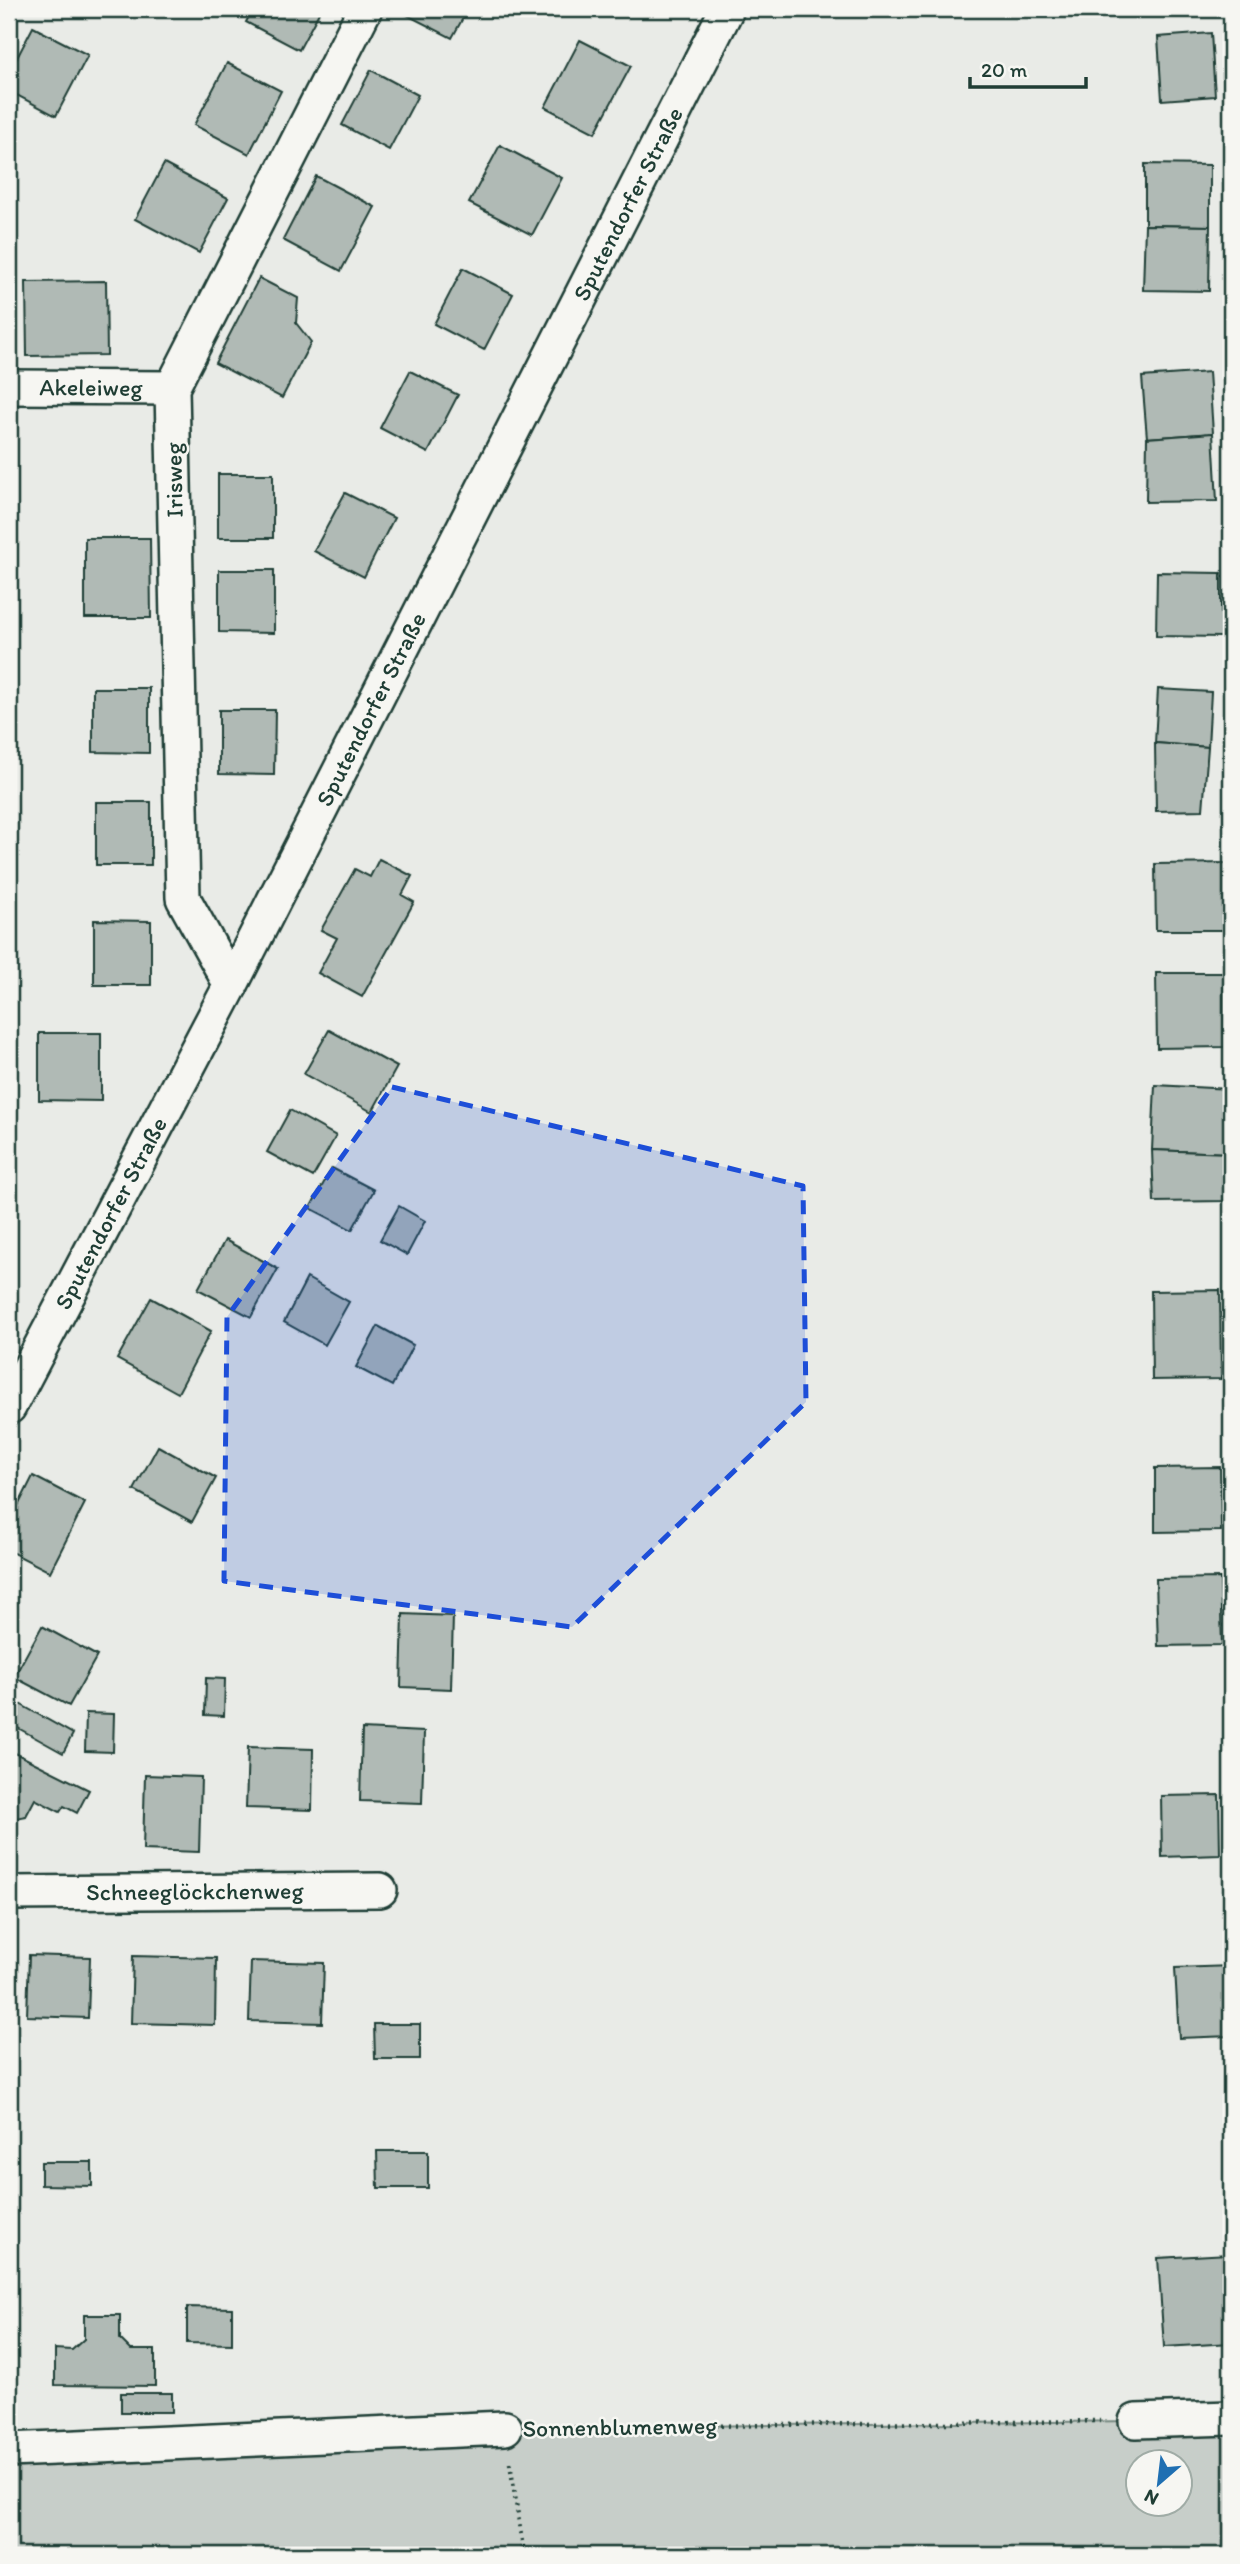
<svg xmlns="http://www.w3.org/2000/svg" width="1240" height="2564" font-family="Itim,sans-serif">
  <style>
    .green { fill: #c7cec9; stroke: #73867e; stroke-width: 2; fill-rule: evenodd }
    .building { fill: #b0bab5; stroke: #1f3d34; stroke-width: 2 }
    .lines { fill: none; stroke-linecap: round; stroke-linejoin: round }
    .minor-casing { stroke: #1f3d34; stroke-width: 38 }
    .path { stroke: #1f3d34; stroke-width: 4.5; stroke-dasharray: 2 5; stroke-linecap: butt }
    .minor { stroke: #f6f6f2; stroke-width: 33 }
    .marked { fill: #1d4ed8; fill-opacity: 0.2; stroke: #1d4ed8; stroke-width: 5; stroke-dasharray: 14 9; stroke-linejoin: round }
    .labels { text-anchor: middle; stroke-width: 5; stroke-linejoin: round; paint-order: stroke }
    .street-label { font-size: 24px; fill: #1f3d34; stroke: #f6f6f2 }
  </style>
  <rect width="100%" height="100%" fill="#e9ebe7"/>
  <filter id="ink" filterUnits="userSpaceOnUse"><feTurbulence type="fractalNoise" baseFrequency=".0143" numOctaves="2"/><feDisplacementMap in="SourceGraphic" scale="14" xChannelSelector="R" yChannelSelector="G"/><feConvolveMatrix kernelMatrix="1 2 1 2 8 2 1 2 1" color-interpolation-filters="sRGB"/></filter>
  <g filter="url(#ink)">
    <path class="green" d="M1231 2418V2555H9V2450L505 2428 1136 2421ZM1138 2462H1180V2504H1138Z"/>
    <g class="building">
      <polygon points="253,9 321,9 299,50 246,22"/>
      <polygon points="402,9 468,9 452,38 401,12"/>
      <polygon points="33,27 88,55 56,116 9,91 9,73"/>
      <polygon points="1211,33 1215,96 1162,100 1158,37"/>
      <polygon points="580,40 631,66 595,133 545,107"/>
      <polygon points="227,63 281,91 249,154 194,125"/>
      <polygon points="371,70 418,95 389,150 342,125"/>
      <polygon points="500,145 562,178 532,235 469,203"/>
      <polygon points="164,164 228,198 199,253 135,219"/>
      <polygon points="1145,164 1210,165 1210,226 1145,225"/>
      <polygon points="316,176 375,207 341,271 283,240"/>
      <polygon points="1145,225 1210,226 1209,291 1143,290"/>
      <polygon points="463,268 513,294 484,350 434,324"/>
      <polygon points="259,278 298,298 296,323 311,342 282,398 215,363"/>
      <polygon points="106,281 107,355 27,356 26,282"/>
      <polygon points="410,371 458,395 428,453 380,428"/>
      <polygon points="1209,372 1213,433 1147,438 1142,377"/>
      <polygon points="1213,433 1217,501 1146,502 1147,438"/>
      <rect x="218" y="474" width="55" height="64"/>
      <polygon points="345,493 394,518 364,577 314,551"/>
      <polygon points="85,538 150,538 151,618 85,618"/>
      <polygon points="219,570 274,570 274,633 219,632"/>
      <polygon points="1157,572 1221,573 1221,637 1156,636"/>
      <polygon points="93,688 149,688 149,753 93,752"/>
      <polygon points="1158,689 1211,692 1208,747 1155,743"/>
      <polygon points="219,710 275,710 274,775 219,774"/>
      <polygon points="1155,743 1208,747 1203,810 1156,811"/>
      <rect x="96" y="802" width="55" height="63"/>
      <polygon points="379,859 412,876 402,895 414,902 362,997 318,973 337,938 321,930 355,869 370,877"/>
      <polygon points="1231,863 1231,930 1156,930 1155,864"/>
      <polygon points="94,920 151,921 151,985 94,985"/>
      <polygon points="1156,973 1224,973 1225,1047 1157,1048"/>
      <polygon points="329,1030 397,1067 372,1112 304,1074"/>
      <polygon points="39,1033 101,1033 101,1101 39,1100"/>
      <polygon points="1155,1085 1230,1089 1228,1153 1152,1150"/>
      <polygon points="290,1110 336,1136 313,1177 267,1152"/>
      <polygon points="1152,1150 1228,1153 1225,1201 1154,1202"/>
      <polygon points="332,1168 374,1190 352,1230 310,1208"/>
      <polygon points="399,1206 425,1221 407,1255 380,1240"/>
      <polygon points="225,1240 278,1269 251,1317 198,1289"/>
      <polygon points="307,1278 349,1302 325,1345 284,1322"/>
      <polygon points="1220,1290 1221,1379 1152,1380 1151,1291"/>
      <polygon points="151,1298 211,1331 178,1393 117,1359"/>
      <polygon points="378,1326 413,1345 392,1386 356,1367"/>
      <polygon points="158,1446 216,1478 192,1522 134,1490"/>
      <polygon points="1220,1467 1221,1531 1155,1532 1155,1468"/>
      <polygon points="33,1476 85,1503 50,1572 9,1551 9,1524"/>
      <polygon points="1220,1578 1222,1645 1158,1646 1156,1579"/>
      <polygon points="403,1614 453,1616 451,1689 401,1687"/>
      <polygon points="42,1626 97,1656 69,1706 14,1677"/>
      <polygon points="206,1678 225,1679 224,1716 205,1715"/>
      <polygon points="9,1698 73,1734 63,1753 9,1723"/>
      <polygon points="86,1713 114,1714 113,1752 85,1751"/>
      <polygon points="362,1729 424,1732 422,1803 360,1801"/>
      <polygon points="248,1747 313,1749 312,1810 246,1808"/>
      <polygon points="9,1750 89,1790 77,1813 64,1806 60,1812 35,1799 26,1816 16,1818 9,1814"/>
      <polygon points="145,1775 201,1777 199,1852 143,1850"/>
      <polygon points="1219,1795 1220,1855 1162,1857 1161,1796"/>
      <polygon points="29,1955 90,1957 88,2018 27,2016"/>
      <polygon points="133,1956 216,1958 215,2025 131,2023"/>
      <polygon points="251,1961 324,1963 322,2023 249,2021"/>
      <polygon points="1231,1966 1231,2036 1179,2038 1175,1968"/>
      <polygon points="374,2024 420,2024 420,2059 375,2059"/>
      <polygon points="377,2151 428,2151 428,2188 378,2188"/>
      <polygon points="41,2162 92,2162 92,2186 41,2185"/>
      <polygon points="1228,2254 1231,2343 1164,2347 1158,2258"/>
      <polygon points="187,2307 232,2308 232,2344 187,2343"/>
      <polygon points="84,2315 120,2315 120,2339 131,2350 155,2350 155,2386 55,2385 55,2349 72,2350 84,2339"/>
      <rect x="121" y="2393" width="51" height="19"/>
    </g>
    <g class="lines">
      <defs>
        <g id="minor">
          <path id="s1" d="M9 387 172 388"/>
          <polyline points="231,985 183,898 172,388 365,9"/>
          <path id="s2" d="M9 1407 231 985 727 9"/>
          <path id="s3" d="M9 1893 380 1890"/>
          <polyline points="1136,2421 1231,2418"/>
          <polyline points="9,2450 505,2428"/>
        </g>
      </defs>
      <use href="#minor" class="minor-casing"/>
      <g class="path">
        <polyline points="539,2428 1100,2421"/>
        <polyline points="510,2463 524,2555"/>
      </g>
      <use href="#minor" class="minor"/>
    </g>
  </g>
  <path class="marked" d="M392 1087 803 1186 806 1402 572 1627 224 1581 227 1317Z"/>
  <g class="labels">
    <g class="street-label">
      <text dy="8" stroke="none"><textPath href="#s2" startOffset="1353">Sputendorfer Straße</textPath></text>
      <text dy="8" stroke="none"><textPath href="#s1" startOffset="82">Akeleiweg</textPath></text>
      <text transform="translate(174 480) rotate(-91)" y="8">Irisweg</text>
      <text dy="8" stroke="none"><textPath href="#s2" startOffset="786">Sputendorfer Straße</textPath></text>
      <text dy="8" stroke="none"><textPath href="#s2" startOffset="219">Sputendorfer Straße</textPath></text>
      <text dy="8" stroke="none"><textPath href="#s3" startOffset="186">Schneeglöckchenweg</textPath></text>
      <text transform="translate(620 2427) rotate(-1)" y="8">Sonnenblumenweg</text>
    </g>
  </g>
  <rect width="1240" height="2564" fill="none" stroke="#f6f6f2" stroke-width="35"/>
  <rect x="18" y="18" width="1205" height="2529" fill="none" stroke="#1f3d34" stroke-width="2.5" filter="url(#ink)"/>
  <g transform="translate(1159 2483) rotate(208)"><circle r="33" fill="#f6f6f2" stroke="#a0aca6" stroke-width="2"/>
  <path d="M0-5L12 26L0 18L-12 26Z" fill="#1f6fb2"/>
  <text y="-10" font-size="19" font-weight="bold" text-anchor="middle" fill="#1f3d34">N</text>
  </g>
  <path d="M970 77v10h116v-10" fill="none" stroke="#1f3d34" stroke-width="3.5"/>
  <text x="981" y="77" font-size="21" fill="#1f3d34" stroke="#f6f6f2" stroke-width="5" paint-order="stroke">20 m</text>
</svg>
